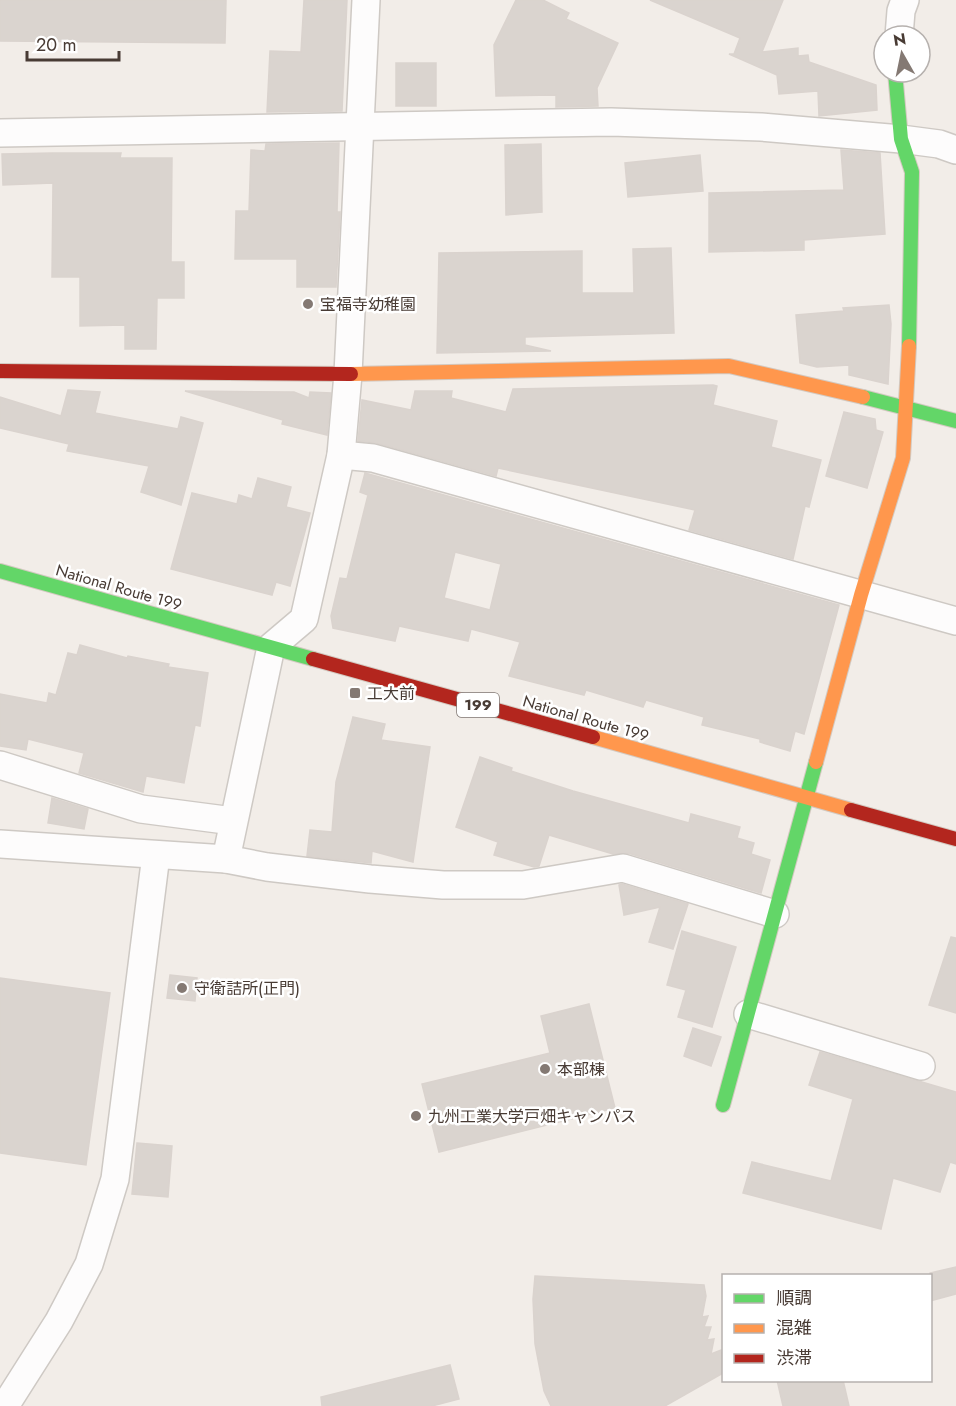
<svg xmlns="http://www.w3.org/2000/svg" width="956" height="1406" font-family="Jost,'Noto Sans JP',sans-serif">
  <style>
    .building { fill: #dad4cf; stroke: #dad3ce; stroke-width: 1.5; fill-rule: evenodd }
    .lines { fill: none; stroke-linecap: round; stroke-linejoin: round }
    .street-casing { stroke: #cec9c4; stroke-width: 30 }
    .fast-casing { stroke: #d3c9c0; stroke-width: 16 }
    .slow-casing { stroke: #d3c9c0; stroke-width: 16 }
    .jam-casing { stroke: #d3c9c0; stroke-width: 16 }
    .street { stroke: #fdfcfc; stroke-width: 27 }
    .fast { stroke: #63d668; stroke-width: 14 }
    .slow { stroke: #ff974d; stroke-width: 14 }
    .jam { stroke: #b3261e; stroke-width: 14 }
    .poi-dot { fill: #847973; stroke: #fff; stroke-width: 2 }
    .labels { text-anchor: middle; stroke-width: 5; stroke-linejoin: round; paint-order: stroke }
    .shield { fill: #fff; stroke: #7f7671; stroke-width: 1.5 }
    .shield-label { font-size: 15px; font-weight: bold; fill: #483b34 }
    .poi-label { font-size: 16px; fill: #483b34; stroke: #fff; text-anchor: start }
    .street-label { font-size: 16px; fill: #483b34; stroke: #fff }
  </style>
  <rect width="100%" height="100%" fill="#f2ede8"/>
  <g class="building">
    <polygon points="0,0 226,0 225,43 0,41"/>
    <polygon points="304,0 347,0 342,111 267,112 270,51 301,52"/>
    <polygon points="516,0 543,0 569,13 566,19 618,43 597,88 598,106 556,107 556,95 496,96 494,45"/>
    <polygon points="650,0 783,0 762,52 798,48 798,56 808,55 809,62 876,85 877,110 819,116 818,91 779,94 777,75 729,54 734,54 740,38"/>
    <rect x="396" y="63" width="40" height="43"/>
    <polygon points="339,143 337,212 340,212 340,214 336,287 297,287 297,259 235,259 236,211 249,211 251,150 265,151 266,144"/>
    <polygon points="541,144 542,212 506,215 505,145"/>
    <polygon points="841,150 880,153 885,234 804,240 804,250 709,252 709,193 844,190"/>
    <polygon points="53,153 121,153 120,158 172,158 171,262 184,262 184,298 157,298 156,349 125,349 125,325 80,326 80,277 52,277 53,183 3,185 2,154"/>
    <polygon points="700,155 703,191 628,197 625,163"/>
    <polygon points="671,248 674,333 525,337 525,345 551,351 437,353 439,253 582,251 582,293 634,293 633,249"/>
    <polygon points="889,305 891,324 888,384 849,375 849,365 817,367 800,363 796,315 844,311 843,308"/>
    <polygon points="713,385 717,386 713,405 777,421 771,447 821,460 809,507 805,506 793,559 689,530 695,510 498,468 496,476 377,443 358,441 362,400 411,410 415,391 452,391 451,398 506,412 513,389"/>
    <polygon points="68,390 100,392 95,413 178,429 181,417 203,423 181,505 141,492 149,466 67,451 69,444 0,428 0,397 61,416"/>
    <polygon points="185,391 294,392 309,398 310,392 331,393 327,435 282,424 283,420"/>
    <polygon points="844,412 875,419 876,430 883,432 867,488 826,476"/>
    <path d="M365 473 839 605 804 734 795 731 790 751 760 742V739L702 725 704 717 646 700 643 707 586 690 584 695 509 676 520 642 471 629 468 641 399 626 395 641 333 628 331 616 340 578 347 579 368 495 360 492ZM455 552 501 564 490 610 444 598Z"/>
    <polygon points="258,478 291,487 286,507 310,513 290,586 276,582 272,595 171,569 192,493 237,504 239,495 252,499"/>
    <polygon points="80,645 127,658 128,656 169,664 168,667 208,673 200,726 195,725 184,783 146,776 143,792 79,773 84,753 28,739 26,750 0,746 0,694 47,703 49,693 56,695 68,653 77,655"/>
    <polygon points="353,717 385,724 381,740 430,747 413,862 372,851 371,863 307,856 310,830 332,832 336,782"/>
    <polygon points="480,757 512,768 511,771 573,791 689,823 691,814 740,827 737,838 754,843 751,854 770,860 761,893 628,853 613,854 549,835 539,866 534,867 494,855 498,842 456,827"/>
    <polygon points="52,798 88,809 84,829 48,823"/>
    <polygon points="622,884 688,904 673,949 649,942 660,907 624,915 619,885"/>
    <polygon points="682,931 736,947 712,1027 678,1017 686,990 667,985"/>
    <polygon points="951,937 956,938 956,1013 929,1005"/>
    <polygon points="170,975 197,978 195,1001 167,998"/>
    <polygon points="0,978 110,993 86,1165 0,1153"/>
    <polygon points="589,1004 615,1108 439,1152 422,1084 550,1053 541,1016"/>
    <polygon points="693,1028 721,1037 711,1066 684,1056"/>
    <polygon points="820,1052 956,1092 956,1164 950,1162 940,1192 893,1178 881,1229 743,1193 752,1162 831,1181 853,1099 809,1085"/>
    <polygon points="137,1143 172,1146 168,1197 132,1194"/>
    <polygon points="956,1267 956,1294 930,1301 930,1273"/>
    <polygon points="535,1276 704,1285 706,1296 702,1317 708,1316 704,1327 711,1327 707,1340 714,1339 711,1354 721,1350 723,1373 665,1406 551,1406 544,1391 535,1344 533,1299"/>
    <polygon points="450,1365 459,1399 432,1406 322,1406 321,1397"/>
    <polygon points="777,1380 843,1380 849,1406 783,1406"/>
  </g>
  <g class="lines">
    <defs>
      <g id="street">
        <polyline points="899,36 901,11 905,0"/>
        <polyline points="0,133 611,122 761,127 901,139 939,144 956,150"/>
        <polyline points="341,455 373,458 956,621"/>
        <polyline points="0,765 141,809 233,821"/>
        <polyline points="0,844 226,859 267,867 370,879 443,885 523,885 623,868 775,914"/>
        <polyline points="226,859 271,647 304,619 341,455 348,374 366,0"/>
        <polyline points="748,1014 921,1066"/>
        <polyline points="5,1406 59,1321 89,1264 115,1179 156,855"/>
      </g>
      <g id="fast">
        <polyline points="895,72 901,139 912,172 909,346"/>
        <polyline points="863,397 956,421"/>
        <polyline points="0,571 313,659"/>
        <polyline points="723,1105 816,762"/>
      </g>
      <g id="slow">
        <polyline points="351,374 729,366 863,397"/>
        <polyline points="593,737 851,810"/>
        <polyline points="816,762 861,595 903,458 909,346"/>
      </g>
      <g id="jam">
        <polyline points="0,371 351,374"/>
        <polyline points="313,659 593,737"/>
        <polyline points="851,810 956,839"/>
      </g>
    </defs>
    <use href="#street" class="street-casing"/>
    <use href="#fast" class="fast-casing"/>
    <use href="#slow" class="slow-casing"/>
    <use href="#jam" class="jam-casing"/>
    <use href="#street" class="street"/>
    <use href="#fast" class="fast"/>
    <use href="#slow" class="slow"/>
    <use href="#jam" class="jam"/>
  </g>
  <g class="poi-dot">
    <circle cx="308" cy="304" r="6"/>
    <rect x="349" y="687" width="12" height="12" rx="3"/>
    <circle cx="182" cy="988" r="6"/>
    <circle cx="545" cy="1069" r="6"/>
    <circle cx="416" cy="1116" r="6"/>
  </g>
  <g class="labels">
    <rect class="shield" x="457" y="693" width="42" height="24" rx="4.5"/>
    <g class="shield-label">
      <text x="478" y="710">199</text>
    </g>
    <g class="poi-label">
      <text x="320" y="310">宝福寺幼稚園</text>
      <text x="367" y="699">工大前</text>
      <text x="194" y="994">守衛詰所(正門)</text>
      <text x="557" y="1075">本部棟</text>
      <text x="428" y="1122">九州工業大学戸畑キャンパス</text>
    </g>
    <g class="street-label">
      <text transform="translate(119 587) rotate(16)" y="6">National Route 199</text>
      <text transform="translate(586 718) rotate(16)" y="6">National Route 199</text>
    </g>
  </g>
  <rect x="722" y="1274" width="210" height="108" fill="#ffffff" stroke="#b6b1ae" stroke-width="1.5"/>
  <rect x="734" y="1294" width="30" height="9" fill="#63d668" stroke="#b6b1ae" stroke-width="1.5"/>
  <text x="776" y="1304" font-size="18" fill="#483b34">順調</text>
  <rect x="734" y="1324" width="30" height="9" fill="#ff974d" stroke="#b6b1ae" stroke-width="1.5"/>
  <text x="776" y="1334" font-size="18" fill="#483b34">混雑</text>
  <rect x="734" y="1354" width="30" height="9" fill="#b3261e" stroke="#b6b1ae" stroke-width="1.5"/>
  <text x="776" y="1364" font-size="18" fill="#483b34">渋滞</text>
  <g transform="translate(902 54) rotate(351)"><circle r="28" fill="#ffffff" stroke="#b6b1ae" stroke-width="1.5"/>
  <path d="M0-4.5L10 22L0 15L-10 22Z" fill="#847973"/>
  <text y="-9" font-size="16" font-weight="bold" text-anchor="middle" fill="#483b34">N</text>
  </g>
  <path d="M27 51v9h92v-9" fill="none" stroke="#483b34" stroke-width="3"/>
  <text x="36" y="51" font-size="18" fill="#483b34" stroke="#ffffff" stroke-width="4.5" paint-order="stroke">20 m</text>
</svg>
